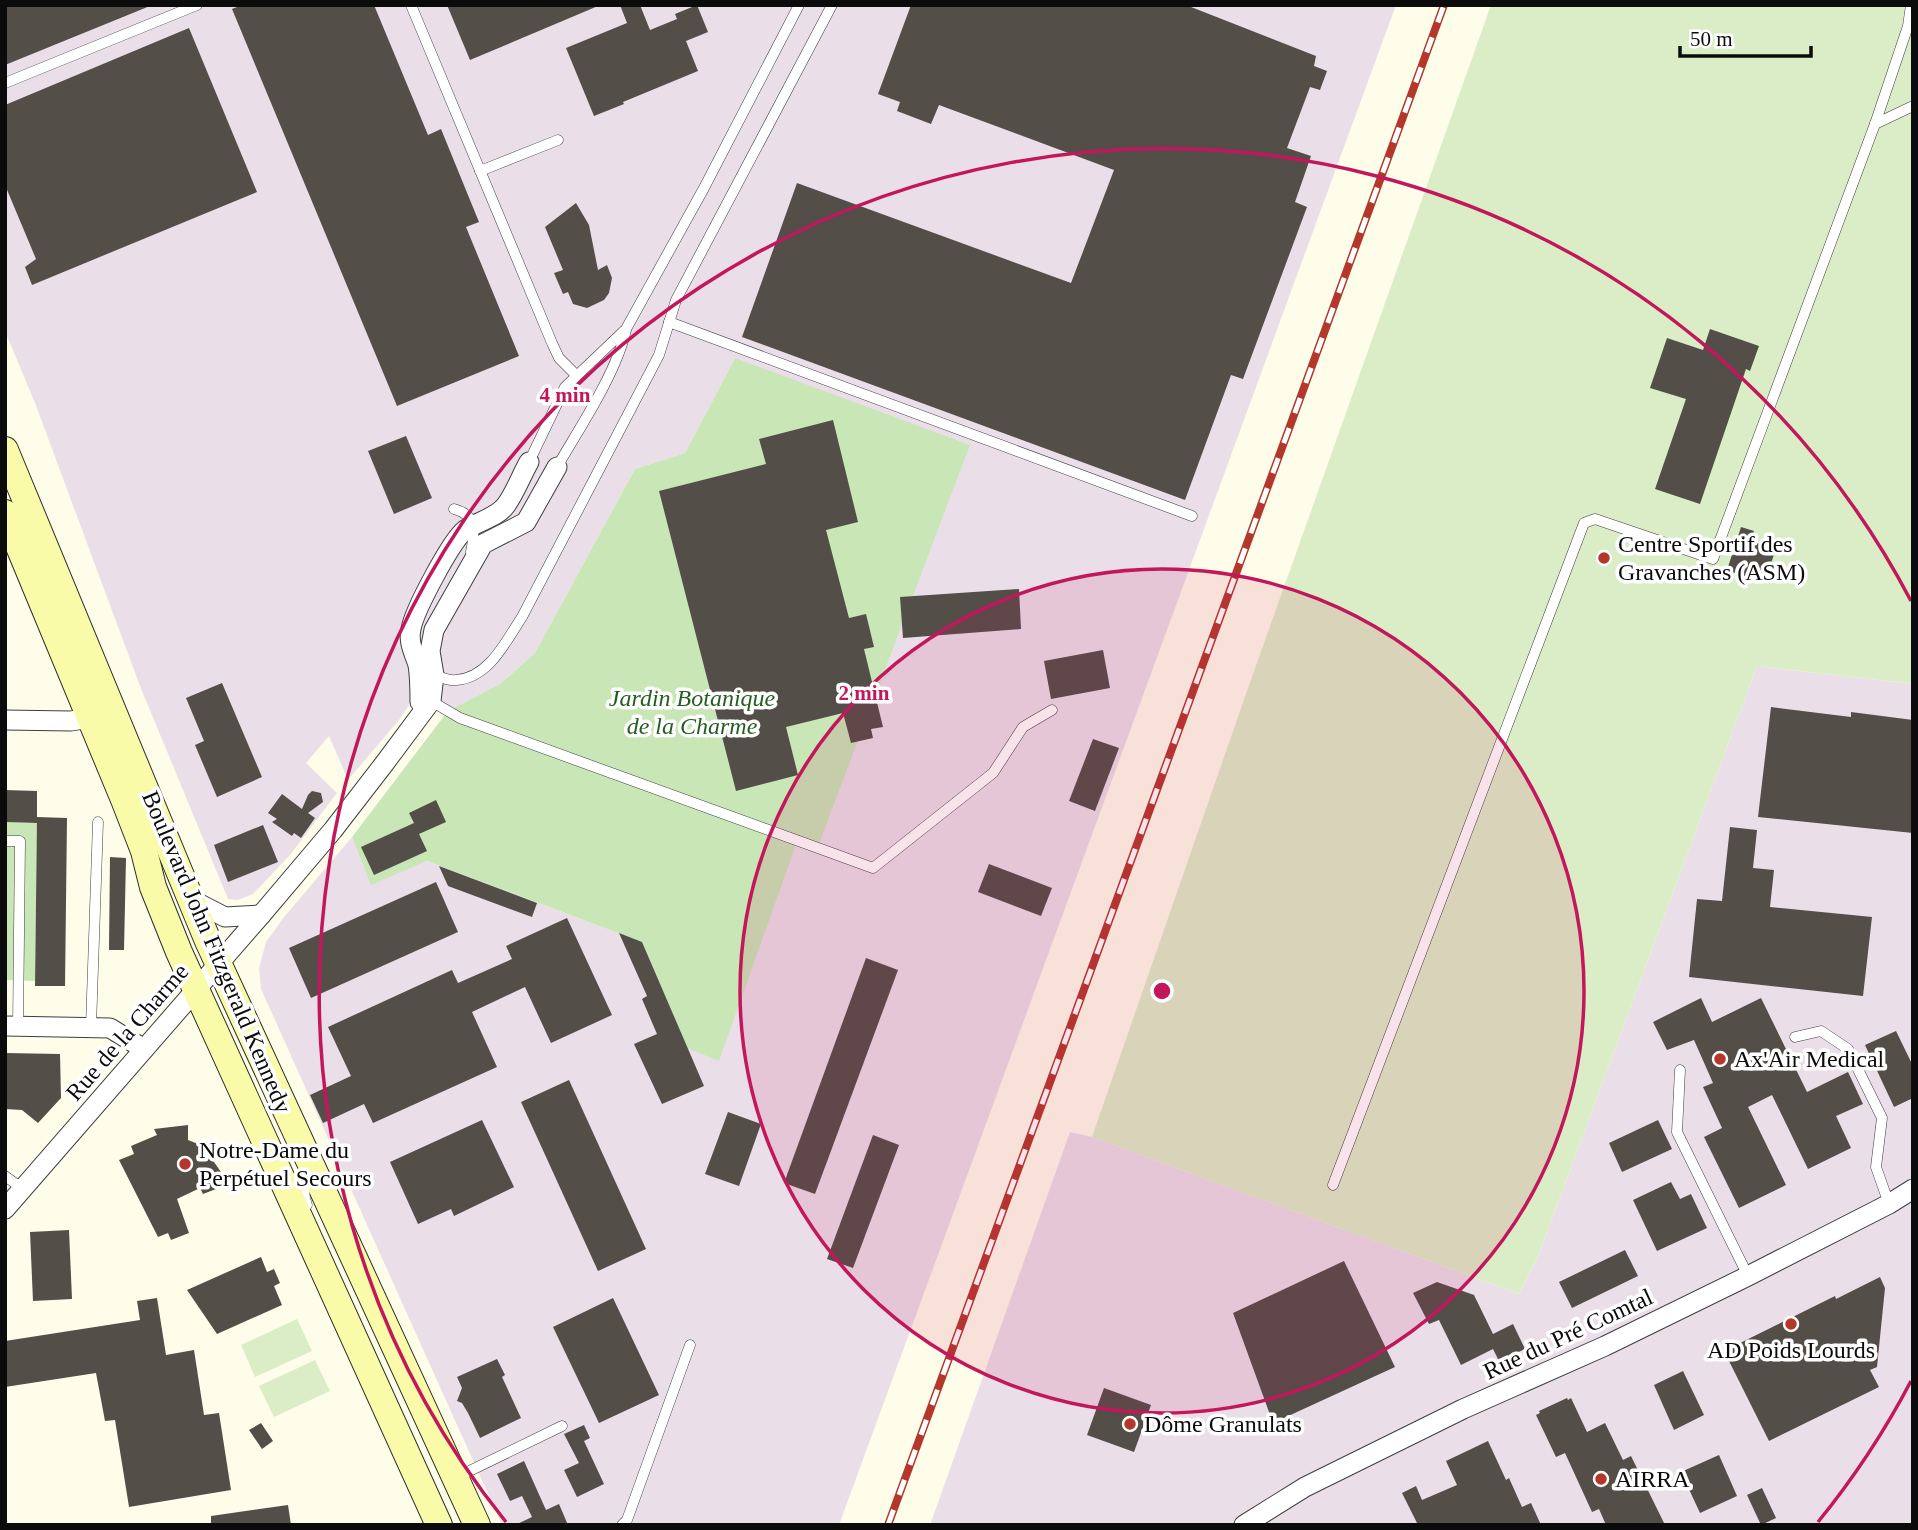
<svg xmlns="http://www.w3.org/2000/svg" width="1918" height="1530" font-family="'Times New Roman',serif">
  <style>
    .industrial { fill: #eadfe9 }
    .green { fill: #c8e6b6 }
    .pitch { fill: #dbedc7 }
    .building { fill: #534e48 }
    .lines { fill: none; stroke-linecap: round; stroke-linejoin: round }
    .service-casing { stroke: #3e3e3e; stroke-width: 11 }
    .minor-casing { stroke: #3e3e3e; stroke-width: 21 }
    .secondary-casing { stroke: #2d2d2d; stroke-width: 28 }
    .service { stroke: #fff; stroke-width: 10 }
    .minor { stroke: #fff; stroke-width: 19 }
    .secondary { stroke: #f9fba8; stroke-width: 26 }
    .rail-casing { stroke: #b3372b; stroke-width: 8 }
    .rail { stroke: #fff; stroke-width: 5; stroke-dasharray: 16; stroke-linecap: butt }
    .ring { fill: none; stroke: #c2185b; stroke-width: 3.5 }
    .poi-dot { fill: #b3372b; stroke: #fff; stroke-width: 2.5 }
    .labels { text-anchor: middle; stroke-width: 7; stroke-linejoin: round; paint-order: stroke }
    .poi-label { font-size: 24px; fill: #0b0b0b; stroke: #fff; text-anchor: start }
    .park-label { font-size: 24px; font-style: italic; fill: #245e1f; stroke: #fff }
    .street-label { font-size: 24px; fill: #0b0b0b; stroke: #fff }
    .centre { fill: #c2185b; stroke: #fff; stroke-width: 3.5 }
    .ring-label { font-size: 21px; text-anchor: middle; font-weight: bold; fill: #c2185b; stroke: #fff; stroke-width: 7; stroke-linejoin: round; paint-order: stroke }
  </style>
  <rect width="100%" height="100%" fill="#fefdea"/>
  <g class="industrial">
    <polygon points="5,5 1396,5 839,1525 502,1525 261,989 259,968 266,942 284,917 352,837 371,884 427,861 642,942 687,1048 735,358 685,453 635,469 535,653 500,684 448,711 417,693 399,720 348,780 329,736 306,763 337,793 290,855 253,894 238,900 228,899 140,686 35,403 5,331"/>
    <polygon points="1757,666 1913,684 1913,1525 930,1525 1070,1132 1092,1137 1519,1294 1539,1254"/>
  </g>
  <g class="green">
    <polygon points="735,358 970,445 817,849 797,842 719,1061 687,1048 642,942 427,861 371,885 352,837 448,711 500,684 535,653 635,469 685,453"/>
    <polygon points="5,822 37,823 35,981 5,980"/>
  </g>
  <g class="pitch">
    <polygon points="1491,5 1913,5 1913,684 1757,666 1539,1254 1519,1294 1092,1137 1247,691"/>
    <polygon points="297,1319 312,1351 255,1377 241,1345"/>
    <polygon points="315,1360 330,1391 274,1417 259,1386"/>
  </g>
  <g class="building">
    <polygon points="5,5 150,5 150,6 5,65"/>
    <polygon points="242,5 374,5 428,135 441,129 479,222 466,227 519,356 397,406 232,9"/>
    <polygon points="447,5 598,5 598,6 470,60"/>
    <polygon points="620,5 640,5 650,30 677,19 675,14 697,5 708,32 686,41 698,71 623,102 624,104 594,116 566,48 627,23"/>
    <polygon points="911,5 1186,5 1316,56 1314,66 1327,71 1320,90 1310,87 1287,148 1311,156 1295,202 1307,207 1243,379 1231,375 1185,500 742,337 797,183 1071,283 1114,170 939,105 931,124 897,111 900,102 878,94"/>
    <polygon points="189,28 257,192 32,285 25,267 36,259 5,185 5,105"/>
    <polygon points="576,203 589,225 598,270 607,265 612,278 609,293 604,300 587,308 573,304 568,292 563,294 554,273 563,270 545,227"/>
    <polygon points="1710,329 1759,346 1750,371 1746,369 1700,504 1655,489 1686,399 1650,388 1667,338 1703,350"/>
    <polygon points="833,420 858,522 826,530 849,618 866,614 874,647 864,649 883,727 871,729 873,738 851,743 843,713 786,727 798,775 736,791 659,491 766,464 759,439"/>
    <polygon points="406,436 432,498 394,514 368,451"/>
    <polygon points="1741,527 1754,531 1751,541 1776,549 1764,583 1727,570"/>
    <polygon points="1019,589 1021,629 903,638 900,597"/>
    <polygon points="1103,650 1110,688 1051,699 1044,661"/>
    <polygon points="222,683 262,777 217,797 195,745 204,741 186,698"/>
    <polygon points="1771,707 1851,717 1851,712 1913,720 1913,833 1758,817"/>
    <polygon points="1093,739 1119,748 1095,811 1069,801"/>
    <polygon points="5,790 37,791 37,823 5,822"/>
    <polygon points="312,791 321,793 323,802 308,813 315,818 301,838 294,833 292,836 272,822 277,819 268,813 282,794 302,809 308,795"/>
    <polygon points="436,800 446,822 419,834 427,851 374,875 361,847 414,823 409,813"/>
    <polygon points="37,817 67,818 65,986 35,986"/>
    <polygon points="263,825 278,862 228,882 214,845"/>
    <polygon points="1730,827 1757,830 1753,868 1774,870 1770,907 1872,917 1863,996 1689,977 1697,899 1722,901"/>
    <polygon points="110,857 126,858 124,950 109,950"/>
    <polygon points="989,864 1052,888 1041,916 978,892"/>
    <polygon points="439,866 537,903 532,917 448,886"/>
    <polygon points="436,882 458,932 311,998 289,948"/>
    <polygon points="567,918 612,1015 551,1043 525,987 472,1012 497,1067 373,1123 364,1104 323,1123 310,1095 351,1076 328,1027 452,970 458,983 512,959 506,946"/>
    <polygon points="619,933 642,942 704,1086 662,1104 634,1044 657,1034 642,999 647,996"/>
    <polygon points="866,958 898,970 815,1194 784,1183"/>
    <polygon points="1701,998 1712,1022 1761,998 1807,1092 1848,1072 1863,1104 1836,1116 1851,1148 1808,1169 1772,1095 1748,1107 1786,1185 1739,1208 1704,1137 1722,1128 1703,1087 1713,1083 1694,1040 1667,1050 1653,1022"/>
    <polygon points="1896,1031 1913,1066 1913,1098 1894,1107 1865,1045"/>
    <polygon points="5,1053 60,1054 61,1098 38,1123 22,1110 5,1109"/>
    <polygon points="569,1080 646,1249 598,1271 521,1102"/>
    <polygon points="728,1112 761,1124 739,1186 705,1174"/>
    <polygon points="482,1120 514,1187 454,1216 451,1209 418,1224 390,1162"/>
    <polygon points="1658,1120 1672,1149 1622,1172 1609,1143"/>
    <polygon points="188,1125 188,1140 211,1149 209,1155 221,1172 211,1176 216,1189 203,1194 200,1188 177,1199 189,1233 171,1240 168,1233 158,1237 119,1160 134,1154 131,1146 157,1135 154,1129"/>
    <polygon points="873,1135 899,1145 853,1268 827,1259"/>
    <polygon points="1671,1182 1680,1199 1691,1194 1707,1228 1657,1251 1633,1200"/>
    <polygon points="69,1230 72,1299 33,1301 30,1232"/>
    <polygon points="1625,1250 1638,1276 1572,1308 1559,1282"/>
    <polygon points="261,1257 267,1272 274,1269 280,1283 274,1286 282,1305 217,1334 187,1290"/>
    <polygon points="1344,1261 1395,1367 1273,1423 1233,1313"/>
    <polygon points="1880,1277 1885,1288 1877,1367 1870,1370 1879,1387 1769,1441 1724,1351 1835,1296 1836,1299"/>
    <polygon points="1437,1282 1474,1295 1493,1334 1513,1324 1525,1349 1499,1361 1493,1349 1461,1365 1439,1320 1429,1324 1413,1293"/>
    <polygon points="157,1298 166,1355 194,1350 204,1415 219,1413 231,1490 129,1507 115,1420 105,1421 96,1373 5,1387 5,1341 140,1320 137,1301"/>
    <polygon points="613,1298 659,1395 599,1423 553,1327"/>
    <polygon points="497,1359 505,1375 502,1377 521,1418 480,1438 468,1413 462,1403 457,1401 462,1388 457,1377"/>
    <polygon points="1683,1371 1704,1415 1674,1430 1654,1385"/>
    <polygon points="1104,1388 1151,1405 1134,1452 1087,1435"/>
    <polygon points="1567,1398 1568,1400 1571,1398 1587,1432 1605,1423 1623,1460 1631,1456 1665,1525 1606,1525 1599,1509 1592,1512 1565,1453 1556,1457 1536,1415 1540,1413 1539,1411"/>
    <polygon points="261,1423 273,1441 262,1449 249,1430"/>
    <polygon points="584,1425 590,1438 584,1441 604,1484 577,1497 564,1470 579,1463 564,1434"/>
    <polygon points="1488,1441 1506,1480 1509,1478 1522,1507 1531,1503 1541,1525 1418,1525 1402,1493 1416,1486 1422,1500 1457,1485 1446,1461"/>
    <polygon points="1719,1455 1737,1496 1700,1513 1681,1472"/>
    <polygon points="524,1461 546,1510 559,1504 568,1525 515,1525 532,1517 522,1496 510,1501 497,1474"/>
    <polygon points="1762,1488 1776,1518 1761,1525 1747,1495"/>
    <polygon points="288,1505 291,1525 211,1525 211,1516"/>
  </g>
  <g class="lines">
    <defs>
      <g id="service">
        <polyline points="411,5 552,343 559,358 576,375"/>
        <polyline points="5,83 197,5"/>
        <polyline points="1875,124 1913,106"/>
        <polyline points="480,171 558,140"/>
        <polyline points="669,322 1192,516"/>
        <polyline points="529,462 565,387 626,329 704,188 799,5"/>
        <path d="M557 467C580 427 616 374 626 330"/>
        <path d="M454 509C477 515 475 532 471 552"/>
        <path d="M434 675C440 677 449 681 456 680 489 678 506 641 522 617L659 355 676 300 832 5"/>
        <polyline points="431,701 460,718 873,868 993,773 1023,727 1052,710"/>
        <polyline points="5,841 20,841 18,1026"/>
        <polyline points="91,1026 98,822"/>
        <polyline points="1795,1037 1821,1031 1848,1049 1882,1118 1876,1167 1889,1204"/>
        <polyline points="1680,1070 1677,1132 1748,1276"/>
        <polyline points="5,1176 23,1189"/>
        <polyline points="1333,1185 1584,523 1595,519 1713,559 1875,124 1908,26 1911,5"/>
        <path d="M307 1205C302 1191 304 1183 313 1171"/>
        <polyline points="455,1478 562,1426"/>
        <polyline points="622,1525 627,1520 690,1345"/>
      </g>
      <g id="minor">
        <path d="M420 702C420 690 420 677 418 665 414 652 408 643 411 629 414 611 451 541 465 530 478 521 497 518 506 505 515 493 521 476 529 462"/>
        <polyline points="5,720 71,721 90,718"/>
        <polyline points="192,900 225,917 261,915"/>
        <polyline points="5,1026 110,1028 144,1049"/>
        <polyline points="5,1209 261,915 333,830 384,764 431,701 434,675 430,651 434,630 483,544 526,522 557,467"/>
        <polyline points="1244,1525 1305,1487 1463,1409 1605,1346 1748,1276 1889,1204 1913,1189"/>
      </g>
      <g id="secondary">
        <polyline points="5,450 208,941 477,1525"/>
        <polyline points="5,513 125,802 144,851 153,887 179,952 439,1525"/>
      </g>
    </defs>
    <use href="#service" class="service-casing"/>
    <use href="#minor" class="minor-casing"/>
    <use href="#secondary" class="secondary-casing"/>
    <use href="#service" class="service"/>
    <use href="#minor" class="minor"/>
    <use href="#secondary" class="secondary"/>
    <defs>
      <polyline id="rail" points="888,1525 1444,5"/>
    </defs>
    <use href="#rail" class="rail-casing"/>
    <use href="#rail" class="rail"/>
  </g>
  <circle cx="1162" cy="991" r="422" fill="#c2185b" fill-opacity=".12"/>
  <g class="ring">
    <circle cx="1162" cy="991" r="422"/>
    <path d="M1911 1381A844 844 0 0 1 1818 1522M506 1522A844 844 0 1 1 1911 601"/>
  </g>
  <g class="poi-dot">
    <circle cx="1604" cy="558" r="7"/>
    <circle cx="1720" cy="1059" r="7"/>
    <circle cx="185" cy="1164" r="7"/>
    <circle cx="1791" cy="1324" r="7"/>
    <circle cx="1130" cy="1424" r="7"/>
    <circle cx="1601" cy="1479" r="7"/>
  </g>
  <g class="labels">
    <g class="poi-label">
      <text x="1618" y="552">Centre Sportif des<tspan x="1618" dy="28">Gravanches (ASM)</tspan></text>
      <text x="1734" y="1067">Ax'Air Medical</text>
      <text x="199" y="1158">Notre-Dame du<tspan x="199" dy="28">Perpétuel Secours</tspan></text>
      <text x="1791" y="1358" text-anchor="middle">AD Poids Lourds</text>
      <text x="1144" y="1432">Dôme Granulats</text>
      <text x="1615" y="1487">AIRRA</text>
    </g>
    <g class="park-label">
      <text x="692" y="706">Jardin Botanique<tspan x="692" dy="28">de la Charme</tspan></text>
    </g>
    <g class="street-label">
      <text transform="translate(217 952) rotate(67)" y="8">Boulevard John Fitzgerald Kennedy</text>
      <text transform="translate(127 1032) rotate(-49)" y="8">Rue de la Charme</text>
      <text transform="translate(1568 1334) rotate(-25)" y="8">Rue du Pré Comtal</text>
    </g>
  </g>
  <circle cx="1162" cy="991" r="10" class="centre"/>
  <g class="ring-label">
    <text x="565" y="402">4 min</text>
    <text x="864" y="700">2 min</text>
  </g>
  <rect width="1918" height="1530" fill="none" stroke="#0b0b0b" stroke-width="14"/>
  <path d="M1680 46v10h131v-10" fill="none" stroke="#0b0b0b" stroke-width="3.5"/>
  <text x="1690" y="46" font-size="21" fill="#0b0b0b" stroke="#ffffff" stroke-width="5" paint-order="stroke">50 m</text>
</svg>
